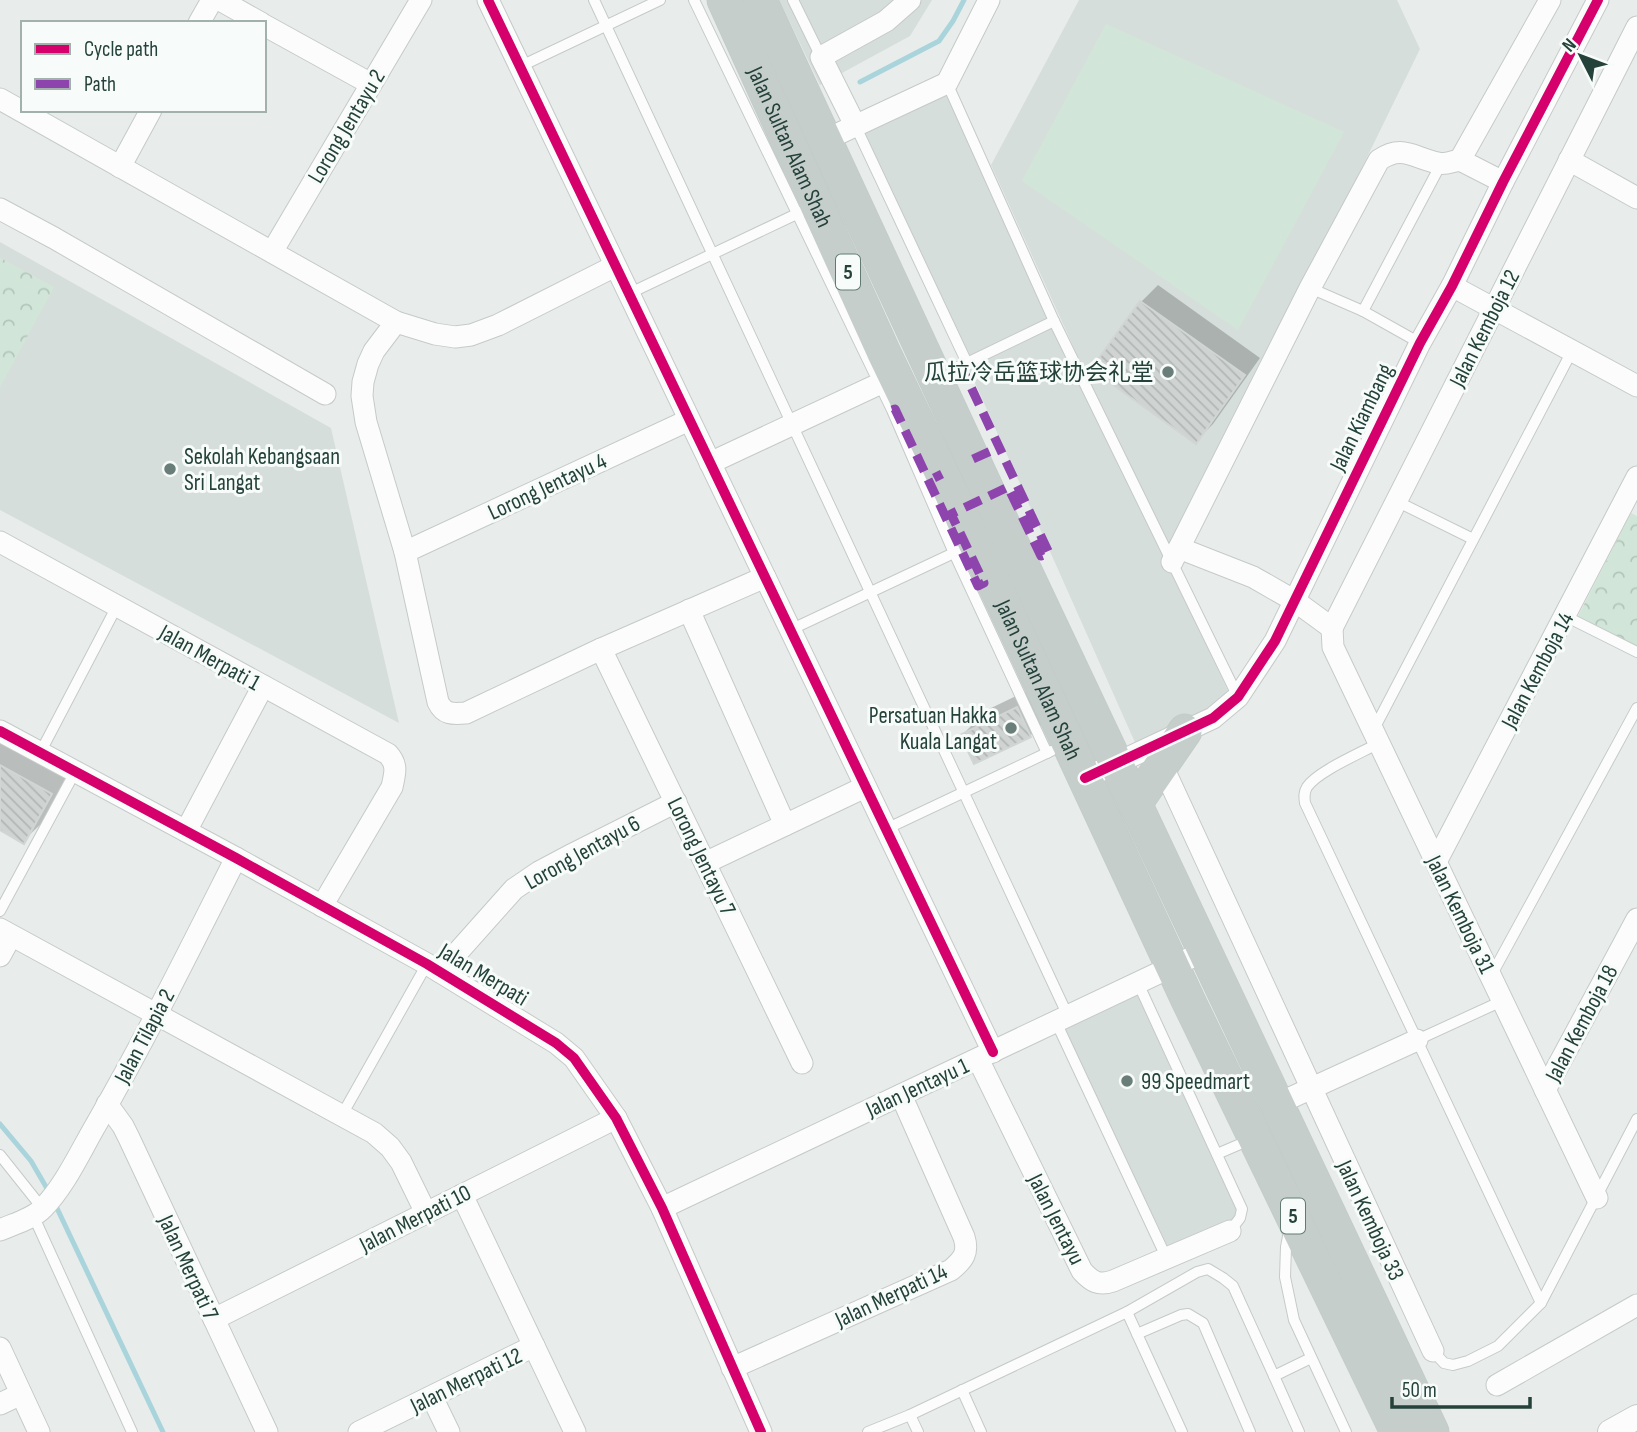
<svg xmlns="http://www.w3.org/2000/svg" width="1637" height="1432" font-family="'Sofia Sans Condensed','Noto Sans SC',sans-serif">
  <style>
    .built { fill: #d6dedb }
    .park { fill: url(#park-crowns) }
    .garden { fill: #d1e6d8 }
    .shadow { fill: #0003 }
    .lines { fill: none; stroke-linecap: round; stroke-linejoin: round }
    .stream { stroke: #a9d4db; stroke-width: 5 }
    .building { fill: url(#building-back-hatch); stroke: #d1d6d4; stroke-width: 2 }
    .service-casing { stroke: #c5cac8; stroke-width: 12 }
    .minor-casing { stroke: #c5cac8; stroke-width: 23 }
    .tertiary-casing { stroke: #c5cac8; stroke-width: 26 }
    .trunk-casing { stroke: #c3ccc9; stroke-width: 35 }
    .service { stroke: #fcfcfc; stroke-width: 10 }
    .minor { stroke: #fcfcfc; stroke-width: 21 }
    .tertiary { stroke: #fcfcfc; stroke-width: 24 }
    .trunk { stroke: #c6cecc; stroke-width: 33 }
    .quiet { stroke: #8e44ad; stroke-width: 9; stroke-dasharray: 18 9; stroke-linecap: butt }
    .cycleway-casing { stroke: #f7fbf9; stroke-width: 15 }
    .cycleway { stroke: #d6006c; stroke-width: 10 }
    .poi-dot { fill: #697e78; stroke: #f7fbf9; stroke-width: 2.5 }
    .labels { text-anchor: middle; stroke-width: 6; stroke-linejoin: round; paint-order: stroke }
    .shield { fill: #f7fbf9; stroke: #637a73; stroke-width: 2 }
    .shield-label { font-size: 21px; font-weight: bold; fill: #24423a }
    .street-label { font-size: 23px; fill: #24423a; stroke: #f7fbf9 }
    .poi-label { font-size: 23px; fill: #24423a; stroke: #f7fbf9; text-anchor: end }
  </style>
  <defs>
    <pattern id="park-crowns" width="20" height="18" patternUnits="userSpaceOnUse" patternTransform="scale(1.75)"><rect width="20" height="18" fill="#d1e6d8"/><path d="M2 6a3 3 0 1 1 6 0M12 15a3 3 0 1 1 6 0" fill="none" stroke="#b3c6ba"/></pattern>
    <pattern id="building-back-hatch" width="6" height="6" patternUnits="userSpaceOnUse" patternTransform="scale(1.75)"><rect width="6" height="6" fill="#cfd4d2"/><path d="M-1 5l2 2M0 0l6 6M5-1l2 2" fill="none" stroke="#b2b7b5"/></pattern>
  </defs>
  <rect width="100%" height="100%" fill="#e8edeb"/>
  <g class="built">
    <polygon points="779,0 932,0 910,36 820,85"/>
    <polygon points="1079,0 1397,0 1420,49 1170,560 991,165"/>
    <polygon points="945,92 1229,693 1209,714 1137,747 862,129"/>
    <polygon points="0,242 331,428 399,723 0,510"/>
    <polygon points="1135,990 1238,1209 1236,1215 1230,1223 1170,1251 1062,1026"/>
  </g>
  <g class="park">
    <polygon points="0,258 54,287 0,387"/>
    <polygon points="1631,513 1637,516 1637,646 1578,616"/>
  </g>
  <polygon class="garden" points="1106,24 1344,132 1238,330 1022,181"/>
  <g class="shadow">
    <polygon points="1158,285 1260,358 1213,424 1196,441 1141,302"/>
    <polygon points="1043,683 1055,710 1030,736 962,735 987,710"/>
    <polygon points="0,739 67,776 41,824 23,841 0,828"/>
  </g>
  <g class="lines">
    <g class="stream">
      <polyline points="860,82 939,41 953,21 964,0"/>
      <polyline points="0,1124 31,1161 49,1192"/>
      <polyline points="55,1204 163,1432"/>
    </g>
  </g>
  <g class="building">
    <polygon points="1140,301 1245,375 1196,444 1091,369"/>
    <polygon points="1017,707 1031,737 974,764 960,735"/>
    <polygon points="0,765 52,794 24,844 0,830"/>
  </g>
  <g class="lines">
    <defs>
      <g id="service">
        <polyline points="594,0 1068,1016"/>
        <polyline points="694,0 892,410 954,553 1047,753"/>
        <polyline points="793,0 821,57"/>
        <polyline points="521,66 660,0"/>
        <polyline points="947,83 1054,321 1238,697"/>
        <polyline points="855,125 967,363"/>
        <polyline points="1310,288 1363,311"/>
        <polyline points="628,294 803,211"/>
        <polyline points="1420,343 1363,311 1441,164"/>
        <polyline points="940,376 1054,321"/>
        <polyline points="1396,501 1473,539"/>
        <polyline points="1565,616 1637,652"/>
        <polyline points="790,630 958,551"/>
        <polyline points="1373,731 1572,351"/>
        <path d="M1379 743C1361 753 1318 771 1307 787 1304 792 1304 796 1305 803L1541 1303"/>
        <polyline points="40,753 117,606"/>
        <polyline points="886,829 1051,751"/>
        <polyline points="0,911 75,772"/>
        <polyline points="1491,976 1637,708"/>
        <polyline points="1138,983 1242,1209 1240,1218 1230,1231"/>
        <polyline points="1056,1022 1167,1259"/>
        <polyline points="1417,1040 1502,1001"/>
        <polyline points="342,1115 427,964"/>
        <polyline points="1217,1154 1252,1139"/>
        <polyline points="0,1155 43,1209"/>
        <polyline points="33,1215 132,1432"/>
        <polyline points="1289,1231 1286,1247 1285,1277 1294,1320 1346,1432"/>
        <polyline points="1127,1312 1182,1432"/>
        <polyline points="1137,1334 1181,1315 1188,1314 1203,1323 1250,1432"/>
        <polyline points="1433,1351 1444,1363 1453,1365 1468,1361 1498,1346 1541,1303 1637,1119"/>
        <polyline points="1274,1376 1299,1432"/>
        <polyline points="962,1390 981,1432"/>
        <polyline points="910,1415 918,1432"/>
        <polyline points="868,1432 910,1415 1127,1312 1197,1272 1208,1269 1223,1278 1233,1286 1274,1376 1311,1358"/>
      </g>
      <g id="minor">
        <polyline points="220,0 261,23"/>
        <polyline points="488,0 993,1052"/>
        <polyline points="199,23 212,0"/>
        <polyline points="264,25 371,84"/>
        <polyline points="0,99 396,322 435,334 455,337 471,335 498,325 615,266"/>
        <polyline points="855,125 821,57 886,21 910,0"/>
        <polyline points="825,140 947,83 989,0"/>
        <polyline points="1460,160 1550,0"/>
        <polyline points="1569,160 1637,198"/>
        <polyline points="120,167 151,110"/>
        <polyline points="0,209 54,238 325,394"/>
        <polyline points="272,252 421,0"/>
        <polyline points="1452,286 1637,386"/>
        <path d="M396 322 374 351 368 364 363 382 362 396 366 422 405 552 438 702C444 715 453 714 466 713L601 649 765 577"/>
        <polyline points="710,463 879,384"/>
        <path d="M0 542 388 754C398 765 395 773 392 787L322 906"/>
        <polyline points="1179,548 1253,577 1295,601 1332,628"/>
        <polyline points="405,552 689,420"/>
        <path d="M1172 562 1310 288 1379 160C1403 144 1413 158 1438 163 1445 165 1453 161 1460 160L1503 182"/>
        <polyline points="689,610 785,825"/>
        <polyline points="1332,628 1637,27"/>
        <polyline points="1332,628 1333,647 1597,1198"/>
        <polyline points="601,649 802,1063"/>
        <polyline points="0,731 236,858 427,964 556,1043 574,1058 616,1118 662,1208 761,1432"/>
        <polyline points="1162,765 1433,1351"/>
        <polyline points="1085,778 1213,718 1238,697 1275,641 1420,343 1452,286 1503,182 1598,0"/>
        <polyline points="186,831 263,686"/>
        <polyline points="1436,862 1637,477"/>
        <polyline points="705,863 865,787"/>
        <polyline points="0,929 374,1133 390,1147 401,1162 426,1213"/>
        <polyline points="0,956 11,936"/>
        <polyline points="440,972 514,889 539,872 571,855 676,802"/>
        <path d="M978 1059 1082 1271C1092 1282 1099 1286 1113 1281L1230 1231"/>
        <polyline points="1545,1090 1637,919"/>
        <polyline points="107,1104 123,1126 129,1138 267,1432"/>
        <polyline points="1277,1104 1417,1040"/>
        <polyline points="462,1195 575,1432"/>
        <polyline points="662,1208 1205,951"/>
        <path d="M0 1230C13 1224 33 1219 43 1208 65 1186 81 1150 97 1123 147 1036 191 947 236 858"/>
        <polyline points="214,1319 616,1118"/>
        <polyline points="0,1348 39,1432"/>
        <path d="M732 1368 951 1270C963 1260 969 1253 964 1237L901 1095"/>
        <polyline points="1497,1385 1637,1305"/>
        <polyline points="432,1397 449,1432"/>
        <polyline points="0,1404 21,1394"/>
        <polyline points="359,1432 534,1346"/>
      </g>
      <polyline id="tertiary" points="1610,1432 1637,1417"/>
      <g id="trunk">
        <path id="s1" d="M724 0 883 351 979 551 1188 1000 1397 1432"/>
        <polyline points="760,0 1009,537 1432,1432"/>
        <polyline points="1135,804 1185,731"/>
      </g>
    </defs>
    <use href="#service" class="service-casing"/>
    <use href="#minor" class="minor-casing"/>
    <use href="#tertiary" class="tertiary-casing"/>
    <use href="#trunk" class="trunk-casing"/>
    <use href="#service" class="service"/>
    <use href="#minor" class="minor"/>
    <use href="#tertiary" class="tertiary"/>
    <use href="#trunk" class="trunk"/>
    <g class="quiet">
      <polyline points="892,410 895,409 978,586 984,583 951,514 1008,487 1041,556 1049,553 961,366"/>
      <polyline points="973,459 991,451"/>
      <polyline points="934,478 942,474"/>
    </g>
    <defs>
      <g id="cycleway">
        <polyline points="488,0 993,1052"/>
        <polyline points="0,731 236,858 427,964 556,1043 574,1058 616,1118 662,1208 761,1432"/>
        <polyline points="1085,778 1213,718 1238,697 1275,641 1420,343 1452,286 1503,182 1598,0"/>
      </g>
    </defs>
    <use href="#cycleway" class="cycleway-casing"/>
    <use href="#cycleway" class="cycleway"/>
  </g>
  <g class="poi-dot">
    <circle cx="1168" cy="372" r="7"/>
    <circle cx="170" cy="469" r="7"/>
    <circle cx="1011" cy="728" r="7"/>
    <circle cx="1127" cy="1081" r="7"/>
  </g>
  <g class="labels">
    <g class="shield">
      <rect x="836" y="254.5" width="24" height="35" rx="5"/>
      <rect x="1281" y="1198.5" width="24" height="35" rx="5"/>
    </g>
    <g class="shield-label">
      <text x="848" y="279">5</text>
      <text x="1293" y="1223">5</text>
    </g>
    <g class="street-label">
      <text transform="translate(346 126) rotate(-59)" y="8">Lorong Jentayu 2</text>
      <text dy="8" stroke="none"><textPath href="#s1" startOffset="161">Jalan Sultan Alam Shah</textPath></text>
      <text transform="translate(1484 328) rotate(-63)" y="8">Jalan Kemboja 12</text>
      <text transform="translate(1361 417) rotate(-64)" y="8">Jalan Kiambang</text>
      <text transform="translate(547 486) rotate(-25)" y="8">Lorong Jentayu 4</text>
      <text transform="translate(210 657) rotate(29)" y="8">Jalan Merpati 1</text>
      <text transform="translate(1537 670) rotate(-62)" y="8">Jalan Kemboja 14</text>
      <text dy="8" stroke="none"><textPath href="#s1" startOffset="749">Jalan Sultan Alam Shah</textPath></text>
      <text transform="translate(582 852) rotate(-29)" y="8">Lorong Jentayu 6</text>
      <text transform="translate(702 856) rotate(64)" y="8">Lorong Jentayu 7</text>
      <text transform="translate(1461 914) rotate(64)" y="8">Jalan Kemboja 31</text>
      <text transform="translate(484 974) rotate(31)" y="8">Jalan Merpati</text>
      <text transform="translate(1581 1023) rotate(-62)" y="8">Jalan Kemboja 18</text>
      <text transform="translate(144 1036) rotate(-62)" y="8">Jalan Tilapia 2</text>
      <text transform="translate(917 1087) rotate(-25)" y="8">Jalan Jentayu 1</text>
      <text transform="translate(415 1218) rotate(-27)" y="8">Jalan Merpati 10</text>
      <text transform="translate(1057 1219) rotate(63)" y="8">Jalan Jentayu</text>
      <text transform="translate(1371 1220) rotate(65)" y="8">Jalan Kemboja 33</text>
      <text transform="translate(189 1267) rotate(65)" y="8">Jalan Merpati 7</text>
      <text transform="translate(891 1295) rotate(-25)" y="8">Jalan Merpati 14</text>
      <text transform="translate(466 1380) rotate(-26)" y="8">Jalan Merpati 12</text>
    </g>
    <g class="poi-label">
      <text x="1154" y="380">瓜拉冷岳篮球协会礼堂</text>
      <text x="184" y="464" text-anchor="start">Sekolah Kebangsaan<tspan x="184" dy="26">Sri Langat</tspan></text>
      <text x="997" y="723">Persatuan Hakka<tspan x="997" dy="26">Kuala Langat</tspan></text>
      <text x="1141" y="1089" text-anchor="start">99 Speedmart</text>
    </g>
  </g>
  <rect x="21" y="21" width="245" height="91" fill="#f7fbf9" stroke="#a3b1ad" stroke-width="2"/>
  <rect x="35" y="44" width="35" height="10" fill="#d6006c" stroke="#a3b1ad" stroke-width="2"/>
  <text x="84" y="56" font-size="21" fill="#24423a">Cycle path</text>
  <rect x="35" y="79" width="35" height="10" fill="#8e44ad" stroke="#a3b1ad" stroke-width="2"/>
  <text x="84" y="91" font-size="21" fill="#24423a">Path</text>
  <g transform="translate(1581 56) rotate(312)" stroke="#f7fbf9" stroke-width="5" paint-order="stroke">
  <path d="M0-5L12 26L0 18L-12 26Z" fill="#24423a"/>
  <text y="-10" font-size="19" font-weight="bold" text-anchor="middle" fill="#24423a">N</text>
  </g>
  <path d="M1392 1397v10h138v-10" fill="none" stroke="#24423a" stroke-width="3.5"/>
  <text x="1402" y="1397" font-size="21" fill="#24423a" stroke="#f7fbf9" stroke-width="5" paint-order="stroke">50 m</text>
</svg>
